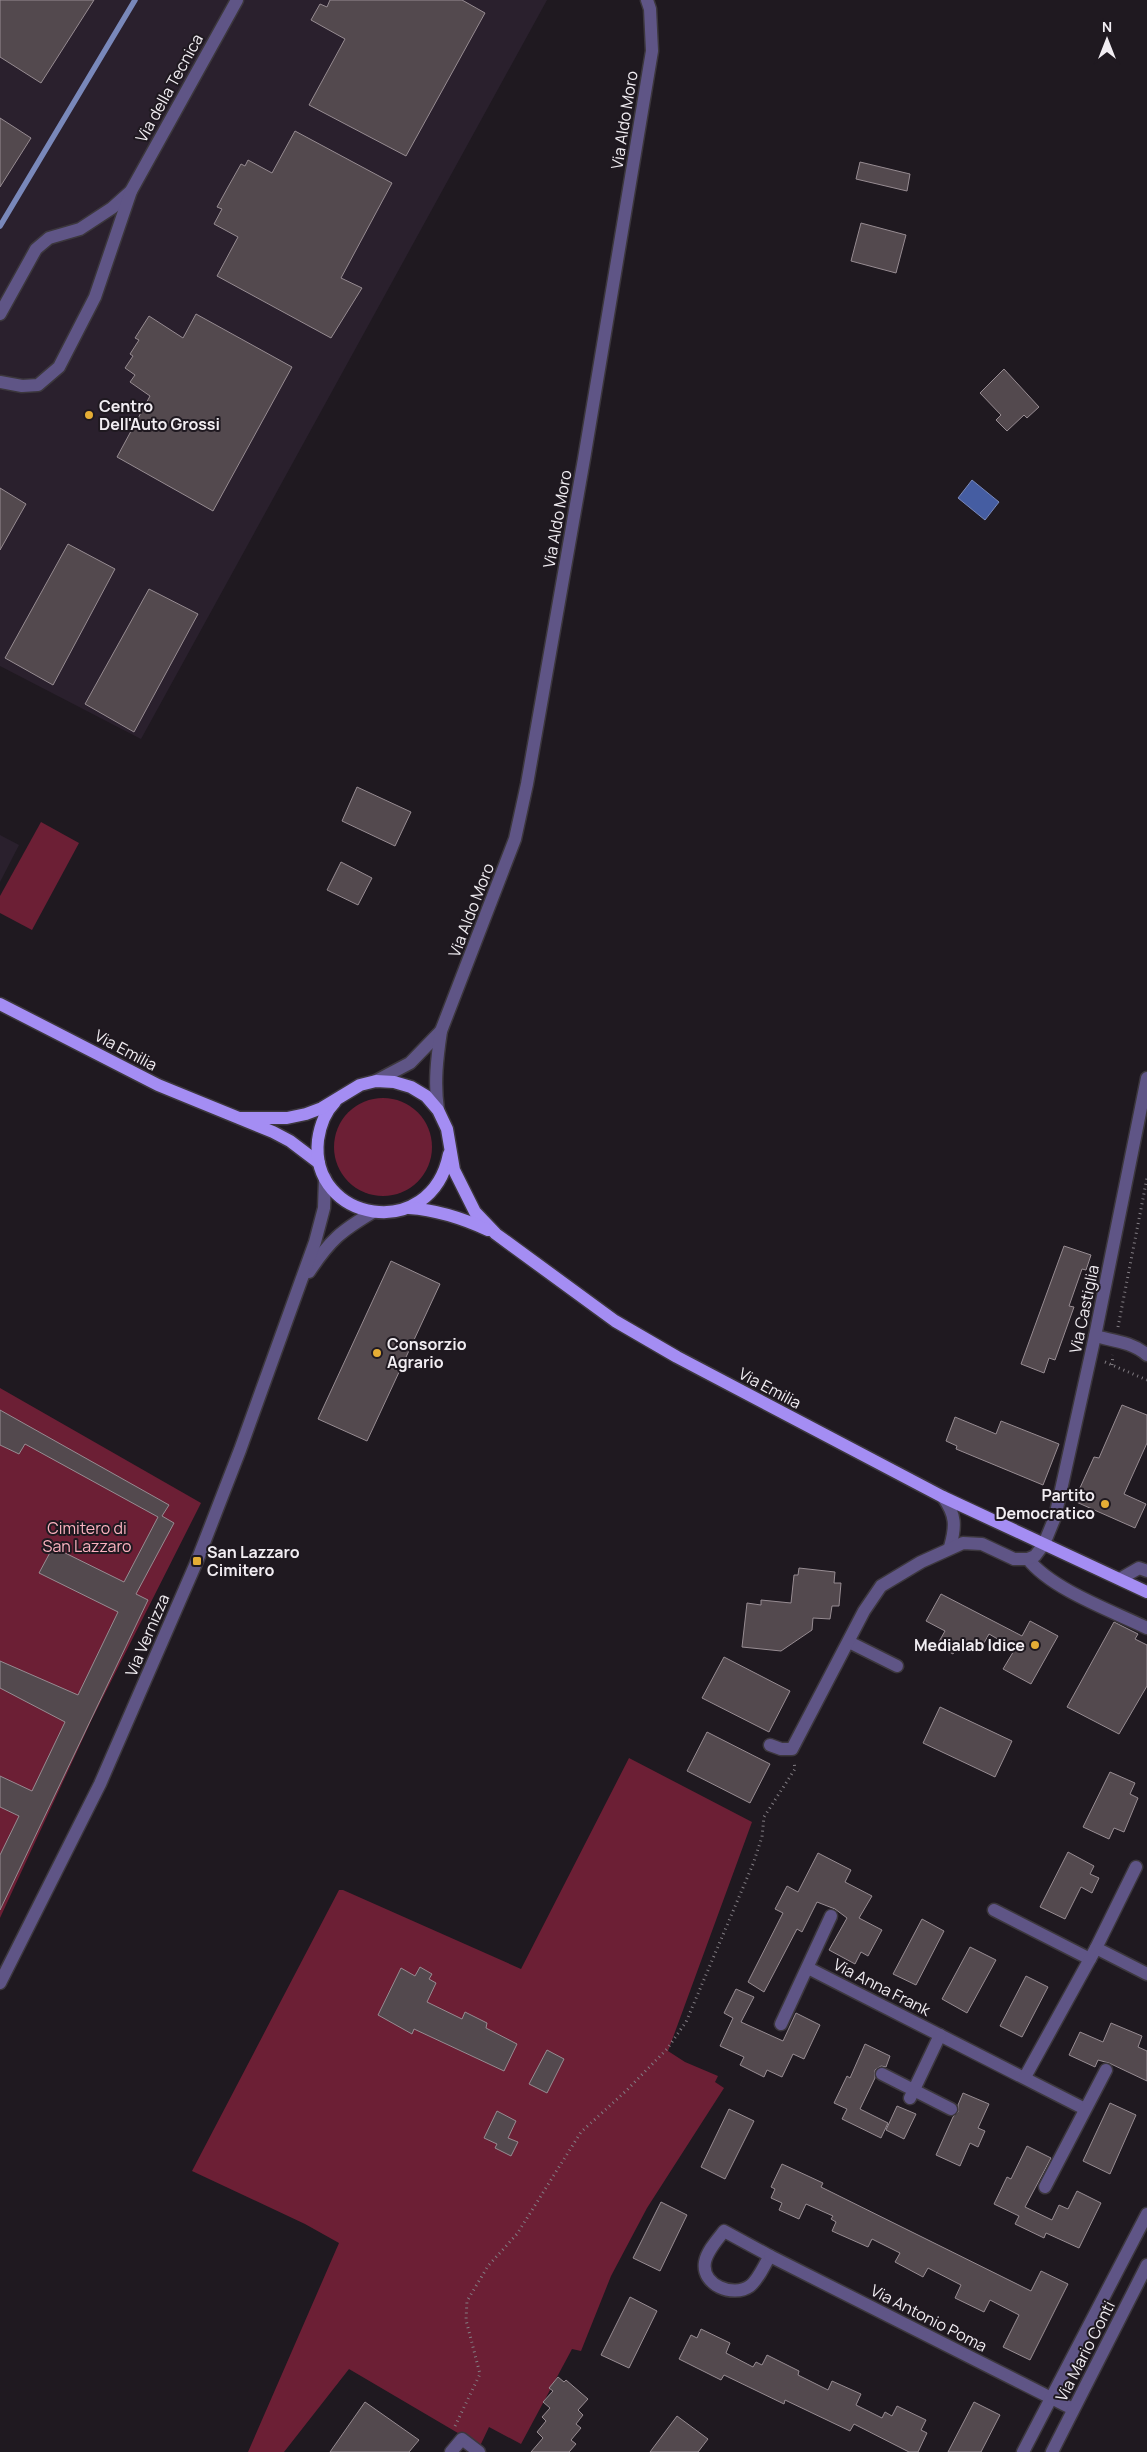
<svg xmlns="http://www.w3.org/2000/svg" width="1147" height="2452" font-family="Manrope,sans-serif">
  <style>
    .built { fill: #2a202d }
    .green { fill: #6c1f35 }
    .water { fill: #455da2; stroke: #7988ba }
    .lines { fill: none; stroke-linecap: round; stroke-linejoin: round }
    .stream { stroke: #7988ba; stroke-width: 5.5 }
    .building { fill: #53494e; stroke: #978c92 }
    .minor-casing { stroke: #3c373d; stroke-width: 15 }
    .major-casing { stroke: #3c373d; stroke-width: 15 }
    .path { stroke: #837e84; stroke-width: 3; stroke-dasharray: 1 4; stroke-linecap: butt }
    .minor { stroke: #5f5586; stroke-width: 12 }
    .major { stroke: #a48df3; stroke-width: 12 }
    .poi-dot { fill: #e5ad35; stroke: #1f1920; stroke-width: 2 }
    .labels { text-anchor: middle; stroke-width: 4; stroke-linejoin: round; paint-order: stroke }
    .street-label { font-size: 16px; fill: #f1edf2; stroke: #1f1920 }
    .poi-label { font-size: 16px; font-weight: bold; fill: #f1edf2; stroke: #1f1920; text-anchor: start }
    .park-label { font-size: 16px; fill: #fcb3c0; stroke: #1f1920 }
  </style>
  <rect width="100%" height="100%" fill="#1f1920"/>
  <g class="built">
    <polygon points="0,0 547,0 141,739 0,666"/>
    <polygon points="0,835 19,845 0,882"/>
  </g>
  <g class="green">
    <polygon points="41,822 79,843 32,930 0,913 0,896"/>
    <circle cx="383" cy="1147" r="49"/>
    <polygon points="0,1388 201,1503 92,1719 0,1918"/>
    <polygon points="629,1758 752,1822 668,2051 685,2062 718,2076 715,2082 724,2088 647,2208 611,2276 581,2351 572,2349 521,2444 489,2427 480,2446 349,2369 284,2452 248,2452 339,2243 305,2224 192,2171 339,1890 343,1890 521,1969"/>
  </g>
  <polygon class="water" points="972,480 999,502 985,520 958,498"/>
  <g class="lines">
    <polyline class="stream" points="0,226 135,0"/>
  </g>
  <g class="building">
    <polygon points="0,0 94,0 41,83 0,57"/>
    <polygon points="330,0 462,0 485,13 406,156 309,105 345,39 311,20 320,4 327,7"/>
    <polygon points="0,118 31,138 0,187"/>
    <polygon points="295,131 392,183 341,278 362,288 331,338 217,276 238,237 214,224 222,209 217,207 228,187 241,164 245,166 248,160 272,173"/>
    <polygon points="860,162 910,174 907,191 856,179"/>
    <polygon points="861,223 906,235 896,273 851,261"/>
    <polygon points="196,314 292,367 213,511 117,457 150,396 130,382 135,375 125,368 133,356 130,354 139,340 135,338 149,316 183,338"/>
    <polygon points="1004,369 1039,407 1027,418 1024,415 1007,431 996,420 1001,415 980,393"/>
    <polygon points="0,488 26,504 0,550"/>
    <polygon points="68,544 115,569 53,685 5,658"/>
    <polygon points="149,589 198,614 134,732 85,704"/>
    <polygon points="357,787 411,812 395,846 342,821"/>
    <polygon points="341,862 372,878 358,905 327,890"/>
    <polygon points="1064,1246 1091,1255 1086,1270 1082,1269 1069,1306 1074,1307 1055,1360 1049,1358 1044,1373 1021,1364"/>
    <polygon points="391,1261 440,1284 367,1441 318,1419"/>
    <polygon points="1122,1405 1147,1415 1147,1443 1124,1494 1146,1504 1135,1528 1074,1501 1094,1457 1099,1458"/>
    <polygon points="0,1410 169,1505 162,1516 174,1523 136,1594 148,1600 0,1910 0,1855 19,1816 0,1807 0,1776 32,1791 65,1722 0,1688 0,1661 78,1695 118,1612 39,1573 53,1547 124,1582 158,1517 25,1444 19,1454 0,1445"/>
    <polygon points="955,1417 996,1434 1001,1421 1059,1444 1043,1485 956,1449 957,1446 946,1441"/>
    <polygon points="799,1568 835,1572 834,1583 841,1583 839,1606 832,1606 830,1619 813,1618 812,1630 781,1651 742,1647 747,1603 761,1605 761,1600 791,1603 794,1575 798,1575"/>
    <polygon points="941,1594 1022,1636 1030,1621 1058,1636 1031,1684 1003,1669 1015,1649 989,1634 980,1650 961,1640 953,1654 937,1645 945,1631 926,1621"/>
    <polygon points="1114,1622 1138,1634 1135,1639 1147,1645 1147,1686 1119,1734 1067,1707"/>
    <polygon points="724,1657 790,1691 769,1732 702,1698"/>
    <polygon points="940,1707 1012,1741 995,1777 923,1743"/>
    <polygon points="707,1732 770,1764 750,1803 687,1771"/>
    <polygon points="1110,1772 1135,1783 1130,1794 1138,1798 1124,1832 1114,1828 1109,1839 1083,1827"/>
    <polygon points="1068,1852 1094,1866 1090,1874 1099,1878 1092,1893 1081,1887 1065,1919 1040,1907"/>
    <polygon points="818,1853 851,1870 845,1882 872,1896 859,1918 882,1930 868,1956 861,1952 855,1964 829,1950 847,1918 835,1909 817,1902 802,1932 797,1929 764,1992 748,1982 783,1913 775,1909 787,1886 798,1892"/>
    <polygon points="922,1919 944,1931 916,1985 893,1974"/>
    <polygon points="970,1947 996,1960 967,2013 942,1999"/>
    <polygon points="420,1967 432,1974 429,1979 436,1983 427,2002 462,2019 465,2012 487,2023 486,2028 517,2044 504,2071 414,2029 412,2034 378,2015 401,1968 415,1976"/>
    <polygon points="1026,1976 1048,1987 1022,2037 1000,2026"/>
    <polygon points="736,1989 754,1997 741,2022 783,2041 796,2013 820,2025 804,2059 793,2054 782,2077 767,2070 764,2077 740,2065 744,2057 720,2046 733,2018 724,2013"/>
    <polygon points="1111,2023 1142,2036 1138,2047 1147,2051 1147,2081 1109,2063 1098,2060 1095,2067 1069,2055 1080,2032 1103,2042"/>
    <polygon points="865,2044 890,2056 886,2067 881,2066 875,2070 875,2078 860,2109 888,2123 881,2138 842,2119 847,2109 834,2103 847,2076 850,2078"/>
    <polygon points="547,2050 564,2059 547,2093 529,2084"/>
    <polygon points="963,2093 989,2104 978,2128 985,2131 978,2147 970,2143 960,2166 936,2155 953,2117 958,2112 958,2105"/>
    <polygon points="1110,2103 1136,2115 1110,2174 1083,2161"/>
    <polygon points="897,2106 916,2114 904,2139 886,2130"/>
    <polygon points="729,2109 754,2121 725,2179 701,2167"/>
    <polygon points="497,2111 516,2121 508,2138 518,2142 511,2156 495,2148 497,2144 484,2138"/>
    <polygon points="1027,2146 1051,2158 1025,2207 1052,2220 1059,2205 1068,2209 1077,2191 1101,2203 1079,2248 1046,2233 1044,2238 1015,2224 1019,2216 994,2204 1007,2177 1011,2179"/>
    <polygon points="782,2164 823,2183 821,2187 1031,2291 1041,2271 1068,2284 1030,2360 1003,2347 1019,2315 990,2300 984,2312 955,2298 961,2285 928,2268 923,2277 895,2262 900,2253 872,2239 868,2247 832,2231 836,2222 831,2219 833,2216 806,2204 799,2219 779,2210 782,2203 771,2198 775,2189 771,2187"/>
    <polygon points="661,2202 687,2215 660,2271 633,2258"/>
    <polygon points="630,2297 657,2311 629,2368 601,2355"/>
    <polygon points="701,2329 730,2343 726,2353 753,2367 756,2362 762,2365 767,2355 799,2371 798,2375 828,2390 832,2381 861,2394 856,2405 882,2418 885,2412 892,2416 897,2406 926,2420 921,2430 927,2433 918,2452 909,2452 854,2424 850,2431 785,2400 784,2404 724,2375 721,2380 679,2359 691,2335 697,2338"/>
    <polygon points="558,2377 564,2382 566,2380 588,2399 578,2410 583,2415 576,2424 581,2428 571,2440 576,2444 569,2452 531,2452 543,2438 537,2432 546,2421 542,2417 550,2408 543,2402 553,2391 549,2388"/>
    <polygon points="365,2402 419,2440 409,2452 330,2452"/>
    <polygon points="974,2402 1000,2415 981,2452 948,2452"/>
    <polygon points="677,2416 708,2439 698,2452 650,2452"/>
  </g>
  <g class="lines">
    <defs>
      <g id="minor">
        <polyline points="0,314 36,249 49,238 80,229 112,208 131,191"/>
        <polyline points="0,382 22,386 38,385 59,367 95,297 131,191 237,0"/>
        <polyline points="376,1081 410,1063 441,1031"/>
        <path d="M438 1110C434 1083 437 1058 441 1031L515 839 527 784 584 459 652 51 650 9 647 0"/>
        <path d="M309 1272C330 1240 341 1231 373 1212"/>
        <path d="M1095 1336C1114 1341 1132 1342 1147 1355"/>
        <path d="M943 1497C956 1515 956 1526 950 1547"/>
        <path d="M1028 1559C1051 1589 1112 1611 1147 1628"/>
        <polyline points="1120,1579 1139,1568 1147,1571"/>
        <polyline points="849,1642 897,1666"/>
        <polyline points="770,1745 781,1749 792,1749 864,1611 881,1586 921,1562 963,1543 982,1544 1014,1559 1028,1559 1035,1556 1044,1544 1055,1517 1095,1336 1147,1078"/>
        <polyline points="994,1910 1090,1959"/>
        <polyline points="1096,1948 1147,1974"/>
        <polyline points="808,1968 1085,2109"/>
        <polyline points="0,1983 100,1784 197,1561 240,1450 315,1242 324,1208 325,1178"/>
        <polyline points="781,2024 831,1916"/>
        <polyline points="882,2074 951,2109"/>
        <polyline points="1025,2077 1096,1948 1136,1867"/>
        <polyline points="910,2098 940,2035"/>
        <polyline points="1045,2187 1106,2070"/>
        <path d="M724 2231 770 2256C764 2265 759 2279 750 2286 733 2298 701 2285 705 2262 707 2251 717 2240 724 2231Z"/>
        <polyline points="770,2256 1073,2409"/>
        <polyline points="451,2452 462,2439 479,2452"/>
        <polyline points="1023,2452 1147,2214"/>
        <polyline points="1052,2452 1147,2265"/>
      </g>
      <g id="major">
        <polyline points="0,1004 158,1085 273,1132 290,1141 319,1163"/>
        <path d="M335 1102C325 1112 320 1126 318 1140 309 1222 431 1244 449 1154"/>
        <polyline points="240,1118 287,1118 306,1114 322,1108 360,1085 376,1081 394,1082 411,1087 426,1096 438,1110 447,1129 454,1170 475,1212 496,1234 615,1321 677,1357 943,1497 1147,1592"/>
        <path d="M409 1208C438 1210 462 1218 488 1230"/>
      </g>
    </defs>
    <use href="#minor" class="minor-casing"/>
    <use href="#major" class="major-casing"/>
    <g class="path">
      <polyline points="1118,1327 1147,1178"/>
      <polyline points="1105,1362 1147,1380"/>
      <polyline points="1112,1365 1113,1355"/>
      <polyline points="455,2426 480,2374 466,2320 467,2301 488,2266 517,2234 581,2132 626,2091 667,2049 686,2022 753,1864 762,1837 764,1817 795,1769 794,1762"/>
    </g>
    <use href="#minor" class="minor"/>
    <use href="#major" class="major"/>
  </g>
  <g class="poi-dot">
    <circle cx="89" cy="415" r="5"/>
    <circle cx="377" cy="1353" r="5"/>
    <circle cx="1105" cy="1504" r="5"/>
    <rect x="192" y="1556" width="10" height="10" rx="2.5"/>
    <circle cx="1035" cy="1645" r="5"/>
  </g>
  <g class="labels">
    <g class="street-label">
      <text transform="translate(169 88) rotate(-61)" y="6">Via della Tecnica</text>
      <text transform="translate(624 120) rotate(-81)" y="6">Via Aldo Moro</text>
      <text transform="translate(557 519) rotate(-80)" y="6">Via Aldo Moro</text>
      <text transform="translate(471 910) rotate(-69)" y="6">Via Aldo Moro</text>
      <text transform="translate(126 1050) rotate(28)" y="6">Via Emilia</text>
      <text transform="translate(1084 1309) rotate(-78)" y="6">Via Castiglia</text>
      <text transform="translate(770 1388) rotate(28)" y="6">Via Emilia</text>
      <text transform="translate(147 1635) rotate(-67)" y="6">Via Vernizza</text>
      <text transform="translate(882 1987) rotate(27)" y="6">Via Anna Frank</text>
      <text transform="translate(929 2318) rotate(27)" y="6">Via Antonio Poma</text>
      <text transform="translate(1085 2351) rotate(-63)" y="6">Via Mario Conti</text>
    </g>
    <g class="poi-label">
      <text x="99" y="412">Centro<tspan x="99" dy="18">Dell'Auto Grossi</tspan></text>
      <text x="387" y="1350">Consorzio<tspan x="387" dy="18">Agrario</tspan></text>
      <text x="1095" y="1501" text-anchor="end">Partito<tspan x="1095" dy="18">Democratico</tspan></text>
      <text x="207" y="1558">San Lazzaro<tspan x="207" dy="18">Cimitero</tspan></text>
      <text x="1025" y="1651" text-anchor="end">Medialab Idice</text>
    </g>
    <g class="park-label">
      <text x="87" y="1534">Cimitero di<tspan x="87" dy="18">San Lazzaro</tspan></text>
    </g>
  </g>
  <g transform="translate(1107 40)" stroke="#1f1920" stroke-width="4" paint-order="stroke">
  <path d="M0-4L9 19L0 12L-9 19Z" fill="#f1edf2"/>
  <text y="-8" font-size="14" font-weight="bold" text-anchor="middle" fill="#f1edf2">N</text>
  </g>
</svg>
